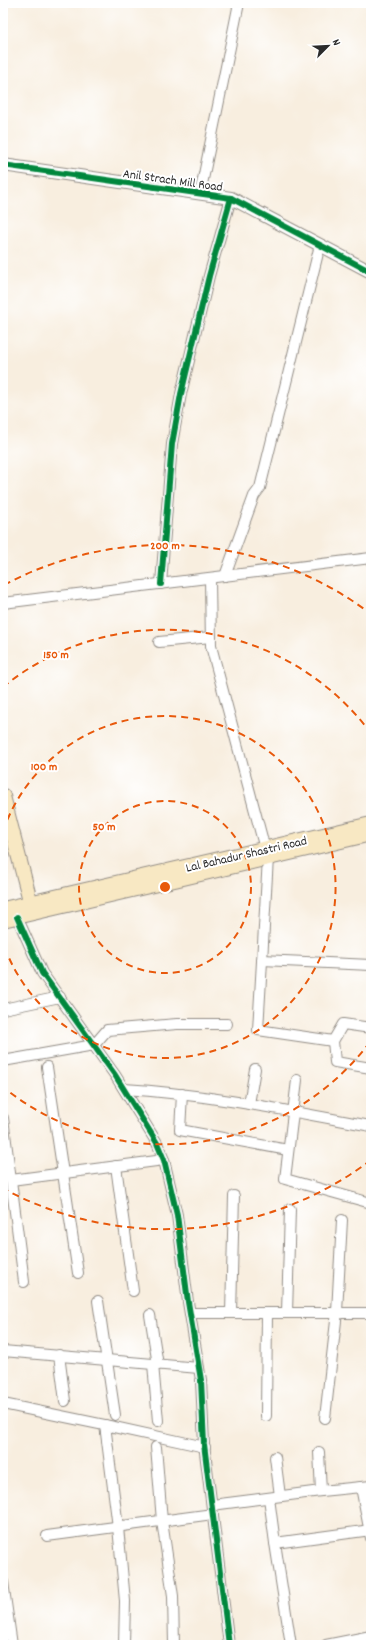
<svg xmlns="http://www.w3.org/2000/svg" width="374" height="1648" font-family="Dekko,sans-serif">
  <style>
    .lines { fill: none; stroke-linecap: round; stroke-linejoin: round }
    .minor-casing { stroke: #928c85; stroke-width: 12 }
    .tertiary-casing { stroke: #928c85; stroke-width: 14 }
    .secondary-casing { stroke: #928c85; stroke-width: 16 }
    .minor { stroke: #fff; stroke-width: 10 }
    .tertiary { stroke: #fff; stroke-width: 12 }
    .secondary { stroke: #f8e8c3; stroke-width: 14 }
    .cycleway-casing { stroke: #fff; stroke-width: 8 }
    .cycleway { stroke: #00873e; stroke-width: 6 }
    .ring { fill: none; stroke: #e8590c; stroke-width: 2; stroke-dasharray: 7 5 }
    .labels { text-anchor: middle; stroke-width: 4; stroke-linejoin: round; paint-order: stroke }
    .street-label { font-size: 13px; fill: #2b2b2b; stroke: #fff }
    .centre { fill: #e8590c; stroke: #fff; stroke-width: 2 }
    .ring-label { font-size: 12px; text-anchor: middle; font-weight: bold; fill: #e8590c; stroke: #fff; stroke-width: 4; stroke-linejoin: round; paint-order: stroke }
  </style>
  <rect width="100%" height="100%" fill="#fff"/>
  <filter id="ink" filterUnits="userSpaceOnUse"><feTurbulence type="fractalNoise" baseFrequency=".025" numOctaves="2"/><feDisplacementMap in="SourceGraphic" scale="8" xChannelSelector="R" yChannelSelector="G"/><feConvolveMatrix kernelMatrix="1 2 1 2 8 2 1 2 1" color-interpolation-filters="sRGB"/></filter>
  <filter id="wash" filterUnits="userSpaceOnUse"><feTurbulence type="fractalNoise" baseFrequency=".012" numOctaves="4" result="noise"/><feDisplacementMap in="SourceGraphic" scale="16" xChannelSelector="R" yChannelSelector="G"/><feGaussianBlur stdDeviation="0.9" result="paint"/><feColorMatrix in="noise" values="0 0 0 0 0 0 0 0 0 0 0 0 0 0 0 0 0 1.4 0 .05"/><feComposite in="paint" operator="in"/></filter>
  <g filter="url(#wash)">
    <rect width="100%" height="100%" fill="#f8eedf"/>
  </g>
  <g filter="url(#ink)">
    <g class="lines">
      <defs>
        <g id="minor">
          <polyline points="200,194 239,3"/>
          <polyline points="225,576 254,496 260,488 320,245"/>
          <polyline points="210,578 211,646 265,849"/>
          <polyline points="161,584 172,444 181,394 209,276 231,198"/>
          <polyline points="3,603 371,558"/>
          <polyline points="159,642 211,637"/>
          <polyline points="268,858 258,1030 333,1041"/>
          <polyline points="17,917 42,973 115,1075 157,1143 164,1160 177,1215 188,1302 201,1380 204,1444 229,1645"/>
          <polyline points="262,960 371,965"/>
          <polyline points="3,1009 60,997"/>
          <polyline points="371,1028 343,1024 333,1041 335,1062 371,1068"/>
          <polyline points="3,1061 94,1045 107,1030 177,1024 227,1024"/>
          <polyline points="47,1067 78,1273"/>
          <polyline points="297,1080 285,1179 371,1203"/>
          <path d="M124 1089C207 1094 289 1111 371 1126"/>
          <polyline points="182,1094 180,1130 288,1150"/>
          <polyline points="249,1104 255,1069"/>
          <polyline points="3,1118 24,1282"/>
          <polyline points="116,1166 133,1291"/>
          <polyline points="11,1180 164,1160"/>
          <polyline points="98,1301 115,1415"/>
          <polyline points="190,1313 371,1313"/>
          <polyline points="231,1313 234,1196"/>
          <polyline points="287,1313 290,1209"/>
          <polyline points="150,1315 158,1365"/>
          <polyline points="3,1351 199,1368"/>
          <polyline points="59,1355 65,1401"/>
          <polyline points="153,1364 158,1421"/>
          <polyline points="3,1404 114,1427 205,1447"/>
          <polyline points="266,1416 267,1313"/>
          <polyline points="325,1418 337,1312 342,1220"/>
          <polyline points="105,1425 118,1527 125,1601 124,1645"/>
          <polyline points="156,1447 162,1521 173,1596 174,1645"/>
          <polyline points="319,1452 321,1491"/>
          <polyline points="275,1457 280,1496"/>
          <polyline points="361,1487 371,1538"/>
          <polyline points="269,1498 275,1543"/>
          <polyline points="212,1505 321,1491 371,1486"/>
          <polyline points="47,1536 213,1514"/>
          <polyline points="3,1582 12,1645"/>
          <polyline points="291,1645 275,1543 371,1530"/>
          <polyline points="326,1645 371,1636"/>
        </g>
        <polyline id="tertiary" points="3,165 231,198 371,272"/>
        <g id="secondary">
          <polyline points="3,796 33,912"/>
          <polyline points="3,909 371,824"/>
          <polyline points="3,920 371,834"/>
        </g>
      </defs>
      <use href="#minor" class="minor-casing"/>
      <use href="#tertiary" class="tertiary-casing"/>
      <use href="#secondary" class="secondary-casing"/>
      <use href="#minor" class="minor"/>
      <use href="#tertiary" class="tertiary"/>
      <use href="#secondary" class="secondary"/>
      <defs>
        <g id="cycleway">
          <polyline points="3,165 231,198 371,272"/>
          <polyline points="161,584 172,444 181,394 209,276 231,198"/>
          <polyline points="17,917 42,973 115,1075 157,1143 164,1160 177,1215 188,1302 201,1380 204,1444 229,1645"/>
        </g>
      </defs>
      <use href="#cycleway" class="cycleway-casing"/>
      <use href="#cycleway" class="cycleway"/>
    </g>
  </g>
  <g class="ring">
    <circle cx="165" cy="887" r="86"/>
    <path d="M3 831A171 171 0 1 1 3 943"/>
    <path d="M370 1042A257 257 0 0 1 3 1087M3 687A257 257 0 0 1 370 732"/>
    <path d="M371 1160A342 342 0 0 1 4 1189M4 585A342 342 0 0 1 371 614"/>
  </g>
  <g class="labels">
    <g class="street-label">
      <text transform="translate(173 179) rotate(8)" y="5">Anil Strach Mill Road</text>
      <text transform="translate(246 853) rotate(-13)" y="5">Lal Bahadur Shastri Road</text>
    </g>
  </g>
  <circle cx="165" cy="887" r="6" class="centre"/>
  <g class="ring-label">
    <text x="165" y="549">200 m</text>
    <text x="56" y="658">150 m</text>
    <text x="44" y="770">100 m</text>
    <text x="104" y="830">50 m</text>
  </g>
  <rect width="374" height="1648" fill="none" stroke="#fff" stroke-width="16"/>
  <g transform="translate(328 46) rotate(66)" stroke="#ffffff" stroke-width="3" paint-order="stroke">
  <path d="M0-3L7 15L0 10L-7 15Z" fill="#2b2b2b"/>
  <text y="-6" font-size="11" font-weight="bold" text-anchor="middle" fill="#2b2b2b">N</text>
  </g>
</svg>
